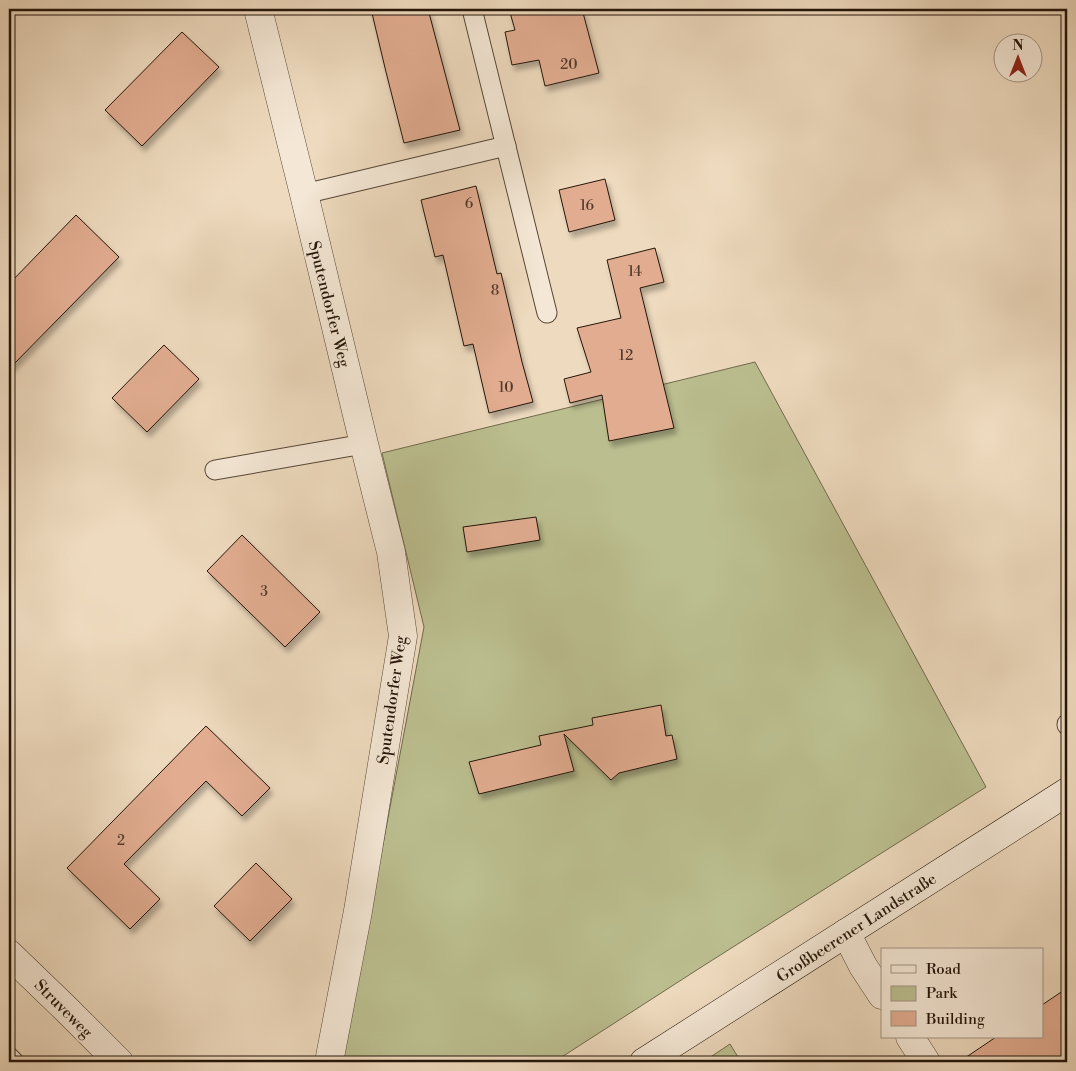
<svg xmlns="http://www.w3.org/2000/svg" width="1076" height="1071" font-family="'Libre Bodoni',serif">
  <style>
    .green { fill: #bbbe8f; stroke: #706a4c }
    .building { fill: #e1ac90; stroke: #24150a; filter: url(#shadow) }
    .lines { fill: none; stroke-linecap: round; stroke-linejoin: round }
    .lane-casing { stroke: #564637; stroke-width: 21 }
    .street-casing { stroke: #564637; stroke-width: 29 }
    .secondary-casing { stroke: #24150a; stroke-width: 29 }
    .lane { stroke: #f4e7d5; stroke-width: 19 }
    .street { stroke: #f4e7d5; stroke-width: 28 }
    .secondary { stroke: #f4e7d5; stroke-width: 28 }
    .labels { text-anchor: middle; stroke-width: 4.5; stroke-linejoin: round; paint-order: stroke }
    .number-label { font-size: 14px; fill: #533b2c }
    .street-label { font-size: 16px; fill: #24150a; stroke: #f4e7d5 }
  </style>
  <defs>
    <filter id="shadow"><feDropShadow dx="3" dy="5.5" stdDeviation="2.5" flood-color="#0004"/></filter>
  </defs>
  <rect width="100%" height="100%" fill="#eedabe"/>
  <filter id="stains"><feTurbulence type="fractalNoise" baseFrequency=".004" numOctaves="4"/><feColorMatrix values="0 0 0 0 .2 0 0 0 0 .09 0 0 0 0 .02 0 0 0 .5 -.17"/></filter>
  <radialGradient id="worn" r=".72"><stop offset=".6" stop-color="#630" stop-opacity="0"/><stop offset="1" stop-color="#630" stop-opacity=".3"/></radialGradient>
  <g class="green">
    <polygon points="755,362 986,787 703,966 554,1062 342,1062 424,627 382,453"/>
    <polygon points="730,1044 741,1062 703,1062"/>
  </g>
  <g class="building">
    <polygon points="371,9 428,9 460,130 404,143 386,72"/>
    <polygon points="509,9 582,9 599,73 545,86 539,60 512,65 505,32 515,30"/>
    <polygon points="182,32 219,67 142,146 105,110"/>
    <polygon points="605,179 615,220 569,232 559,190"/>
    <polygon points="476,186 497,274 501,273 522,362 533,402 489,413 473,344 464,346 443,255 435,257 421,200"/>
    <polygon points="76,215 119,257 9,369 9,284"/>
    <polygon points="655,248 664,282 640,288 674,428 609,441 602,395 570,403 564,379 591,372 577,328 621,318 607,260"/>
    <polygon points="164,345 199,379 147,432 112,398"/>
    <polygon points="536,517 540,540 467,552 463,527"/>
    <polygon points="242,535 320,612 285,647 207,571"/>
    <polygon points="661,705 666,736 672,735 677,759 619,773 611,780 564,734 574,771 479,794 469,762 541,745 539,736 593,725 592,718"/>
    <polygon points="206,726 270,788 242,816 206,781 124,864 160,899 130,929 67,868"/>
    <polygon points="256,863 292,899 250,941 214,906"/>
    <polygon points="1067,988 1067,1062 959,1062 996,1037 1042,1037 1042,1005"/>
  </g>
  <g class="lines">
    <defs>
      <g id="lane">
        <polyline points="472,9 547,313"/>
        <polyline points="304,194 506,146"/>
        <polyline points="215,470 364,444"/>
        <polyline points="1067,724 1067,725"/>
        <polyline points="9,1057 14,1062"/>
      </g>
      <g id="street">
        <polyline points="258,9 304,194 364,444 391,552 403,636 358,911 329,1062"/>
        <polyline points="846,933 863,966 882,995"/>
        <polyline points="9,954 66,1009 119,1062"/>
        <polyline points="910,1037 926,1062"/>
      </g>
      <polyline id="secondary" points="644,1062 1067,792"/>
    </defs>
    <use href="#lane" class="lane-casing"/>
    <use href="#street" class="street-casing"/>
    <use href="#secondary" class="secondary-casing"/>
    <use href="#lane" class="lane"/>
    <use href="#street" class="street"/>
    <use href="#secondary" class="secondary"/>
  </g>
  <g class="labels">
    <g class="number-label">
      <text x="569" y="69">20</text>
      <text x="469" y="208">6</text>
      <text x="587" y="210">16</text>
      <text x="635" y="276">14</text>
      <text x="495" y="295">8</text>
      <text x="626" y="360">12</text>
      <text x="506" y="392">10</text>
      <text x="264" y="596">3</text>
      <text x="121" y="845">2</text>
    </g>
    <g class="street-label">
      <text transform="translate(330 304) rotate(76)" y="6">Sputendorfer Weg</text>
      <text transform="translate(391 700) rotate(-82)" y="6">Sputendorfer Weg</text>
      <text transform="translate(856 927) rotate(-33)" y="6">Großbeerener Landstraße</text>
      <text transform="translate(64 1008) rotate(45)" y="6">Struveweg</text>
    </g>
  </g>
  <rect width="1076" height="1071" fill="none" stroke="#eedabe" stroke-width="30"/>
  <rect x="10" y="10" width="1056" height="1051" fill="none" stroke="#24150a" stroke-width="2.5"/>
  <rect x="15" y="15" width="1046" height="1041" fill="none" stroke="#24150a"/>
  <rect x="881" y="948" width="162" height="90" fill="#f4e7d5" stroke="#a19384"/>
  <rect x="891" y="965" width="25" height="8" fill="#f4e7d5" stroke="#a19384"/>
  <text x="926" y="974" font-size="15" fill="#24150a">Road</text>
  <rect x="891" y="986" width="25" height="15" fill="#bbbe8f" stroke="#a19384"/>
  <text x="926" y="998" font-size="15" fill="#24150a">Park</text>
  <rect x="891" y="1011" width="25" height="15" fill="#e1ac90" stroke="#a19384"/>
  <text x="926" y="1024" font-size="15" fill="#24150a">Building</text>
  <g transform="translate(1018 58)"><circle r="24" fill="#f4e7d5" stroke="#a19384"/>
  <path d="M0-4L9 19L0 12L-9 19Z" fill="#8f2418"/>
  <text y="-8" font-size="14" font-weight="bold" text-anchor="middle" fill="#24150a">N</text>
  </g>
  <rect width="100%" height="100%" filter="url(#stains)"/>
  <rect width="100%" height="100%" fill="url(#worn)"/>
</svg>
